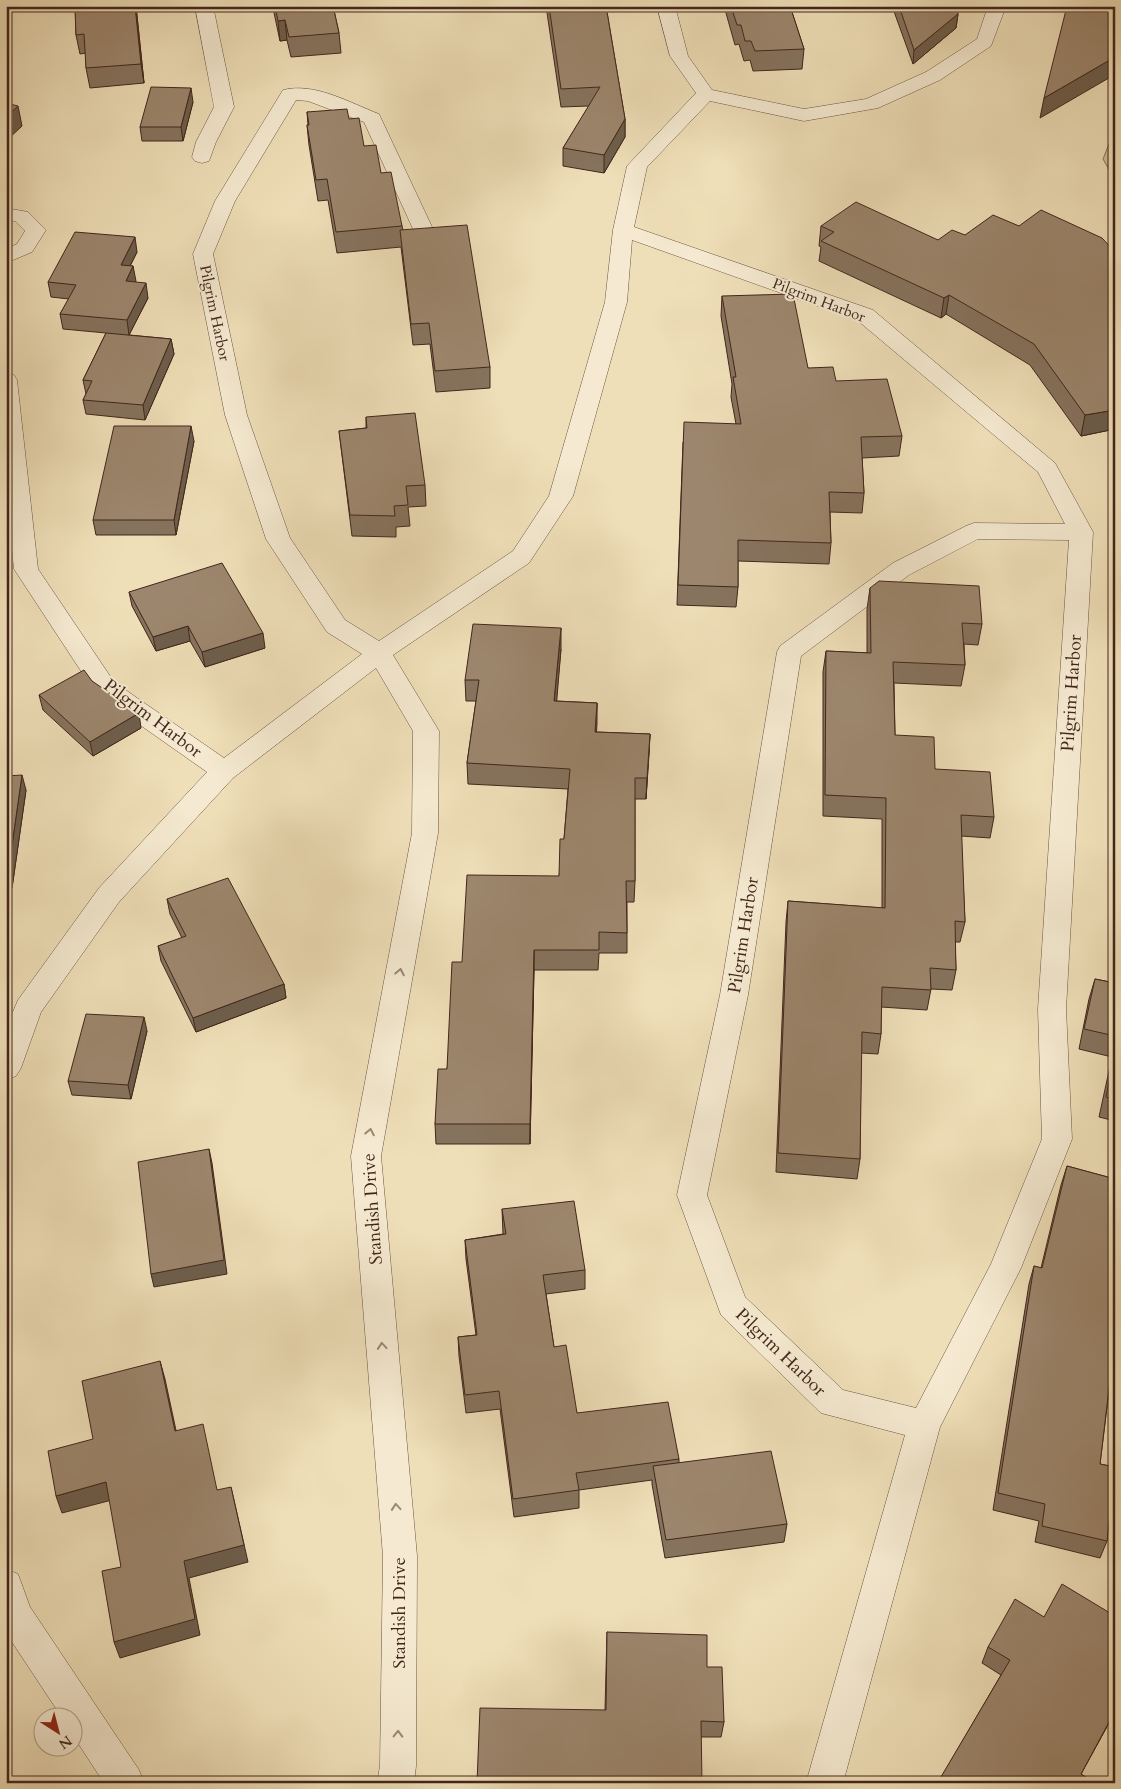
<svg xmlns="http://www.w3.org/2000/svg" width="1121" height="1789" font-family="Cardo,serif">
  <style>
    .green { fill: #d2c09d; stroke: #8a735c }
    .lines { fill: none; stroke-linecap: round; stroke-linejoin: round }
    .minor-casing { stroke: #6d5443; stroke-width: 1 }
    .minor { fill: #f5ead1; fill-rule: evenodd }
    .wall { fill: #86735e; stroke: #42261c }
    .shaded-wall { fill: #6d5e4c; stroke: #42261c }
    .building { fill: #9c866d; stroke: #42261c }
    .oneway { stroke: #9c8876 }
    .labels { text-anchor: middle; stroke-width: 4; stroke-linejoin: round; paint-order: stroke }
    .far-street-label { font-size: 15px; fill: #42261c; stroke: #f5ead1 }
    .street-label { font-size: 18px; fill: #42261c; stroke: #f5ead1 }
  </style>
  <rect width="100%" height="100%" fill="#efdfb8"/>
  <filter id="stains"><feTurbulence type="fractalNoise" baseFrequency=".004" numOctaves="4"/><feColorMatrix values="0 0 0 0 .2 0 0 0 0 .09 0 0 0 0 .02 0 0 0 .5 -.17"/></filter>
  <radialGradient id="worn" r=".72"><stop offset=".6" stop-color="#630" stop-opacity="0"/><stop offset="1" stop-color="#630" stop-opacity=".3"/></radialGradient>
  <polygon class="green" points="1115,129 1115,180 1103,159"/>
  <g class="lines">
    <defs>
      <g id="minor">
        <polygon points="195,6 213,6 234,107 216,142 209,161 202,163 195,161 192,157 196,142 214,107"/>
        <path d="M657 6H675L688 56 712 90 804 109 866 99 926 72 977 39 988 6H1006L991 46 940 80 878 108 804 121 710 101 647 167 634 227 873 310 1055 463 1093 532 1066 1009 1072 1139 1021 1268 940 1427 843 1783H806L905 1435 821 1413 721 1315 677 1195 720 995 777 652 780 646 893 563 966 526 974 523 1065 524 1038 472 857 320 632 240 627 302 573 496 529 563 393 655 439 731 438 833 381 1156 417 1556 416 1766 414 1783H377L380 1766 383 1556 351 1156 412 833 413 731 376 668 233 778 119 902 41 1012 21 1068 16 1076 6 1080V1028L18 1000 99 888 207 772 96 694 14 569 6 492V373L14 375 17 380 38 569 114 682 224 758 362 654 327 632 266 539 225 415 193 254 215 201 283 90C315 82 350 103 379 114L433 229 430 233 423 235 416 233 413 229 364 122 308 101 296 100 235 201 213 254 247 415 290 538 345 620 379 641 513 551 549 496 605 302 613 230 627 166 696 93 670 56ZM978 539 1069 540 1038 1009 1042 1139 991 1264 916 1408 843 1390 745 1297 707 1195 748 995 801 656 909 575Z"/>
        <polygon points="6,208 28,212 46,230 32,252 6,263 6,249 17,244 25,231 15,221 6,220"/>
        <polygon points="6,1569 18,1574 30,1607 139,1770 144,1783 104,1783 72,1734 72,1716 61,1716 6,1633"/>
      </g>
    </defs>
    <use href="#minor" class="minor-casing"/>
    <use href="#minor" class="minor"/>
  </g>
  <g class="wall">
    <polygon points="75,6 136,6 144,83 90,88 86,68 86,53 80,54 76,35"/>
    <polygon points="261,6 333,6 339,33 341,53 291,57 287,40 280,41 273,8 261,9"/>
    <polygon points="546,6 606,6 625,119 625,137 604,173 563,166 563,148 589,106 561,107"/>
    <polygon points="724,6 790,6 804,49 802,69 753,71 750,60 744,61 739,44 735,45"/>
    <polygon points="892,6 955,6 958,14 956,28 913,64"/>
    <polygon points="193,102 183,141 142,141 140,127"/>
    <polygon points="307,112 349,119 364,146 381,173 402,226 403,230 490,367 490,388 436,392 430,344 413,345 401,247 337,253 328,200 318,201 309,145 307,125 308,125"/>
    <polygon points="821,226 938,240 1019,226 1115,252 1115,429 1081,436 1030,365 946,314 941,318 819,261 821,247 819,246"/>
    <polygon points="137,252 130,266 133,266 135,282 148,298 129,335 171,339 174,354 145,420 86,414 83,400 86,394 83,380 106,333 63,329 60,314 69,299 51,297 48,282"/>
    <polygon points="722,296 808,368 836,381 902,436 899,456 862,458 864,493 862,513 830,512 831,543 829,564 738,561 738,587 736,607 677,605 683,442 736,424 731,397 732,384 721,316"/>
    <polygon points="366,417 425,485 426,506 408,507 410,526 396,527 396,537 352,536 339,431 366,428"/>
    <polygon points="194,441 176,535 96,535 93,520"/>
    <polygon points="870,588 982,624 978,645 964,644 965,665 961,686 894,683 895,735 935,769 994,817 990,838 961,836 965,922 960,942 955,942 956,970 952,990 931,989 927,1010 881,1007 881,1034 878,1054 861,1053 860,1159 857,1179 776,1172 786,922 788,901 882,908 882,819 823,816 823,672 826,651 867,653 867,609"/>
    <polygon points="129,592 265,648 205,667 190,641 156,651 132,606"/>
    <polygon points="561,649 556,701 597,703 596,732 650,734 646,799 635,799 635,881 634,902 627,902 627,953 599,953 598,970 534,970 530,1144 436,1144 435,1124 447,1069 462,962 559,876 564,839 568,789 468,784 467,763 476,701 466,701 465,680"/>
    <polygon points="1115,655 1115,724 1113,718 1113,661"/>
    <polygon points="92,681 141,728 93,756 43,710 39,695"/>
    <polygon points="6,776 26,790 12,888 6,888"/>
    <polygon points="167,899 284,984 286,998 196,1032 161,961 158,946 182,938 170,914"/>
    <polygon points="1095,979 1115,983 1115,1121 1099,1117 1112,1057 1079,1049 1089,999"/>
    <polygon points="147,1031 131,1099 72,1095 68,1081"/>
    <polygon points="1067,1166 1115,1179 1115,1400 1108,1399 1100,1464 1115,1467 1115,1532 1108,1530 1107,1541 1100,1558 1035,1542 1039,1521 993,1510 1029,1284 1034,1266 1041,1268 1061,1185"/>
    <polygon points="502,1209 585,1270 585,1289 546,1294 554,1347 577,1413 679,1459 679,1463 787,1524 784,1542 665,1558 652,1484 652,1480 579,1490 579,1508 514,1517 500,1409 466,1413 459,1356 458,1337 476,1335 466,1259 465,1240 503,1234"/>
    <polygon points="1115,1616 1115,1712 1081,1774 1095,1783 938,1783 1001,1675 982,1663 988,1647 1044,1617"/>
    <polygon points="607,1632 707,1667 724,1722 721,1737 701,1737 605,1710"/>
  </g>
  <g class="shaded-wall">
    <polygon points="135,6 136,6 144,83 141,64"/>
    <polygon points="958,14 956,28 913,64 914,50"/>
    <polygon points="285,20 287,40 280,41 278,21"/>
    <polygon points="1115,57 1115,70 1114,75 1040,118 1044,98"/>
    <polygon points="191,88 193,102 183,141 181,127"/>
    <polygon points="18,106 22,126 6,141 6,117"/>
    <polygon points="625,119 625,137 604,173 604,155"/>
    <polygon points="135,237 137,252 123,280 121,265"/>
    <polygon points="133,266 136,281 128,296 126,281"/>
    <polygon points="146,283 148,298 129,335 127,320"/>
    <polygon points="949,295 946,314 941,318 944,298"/>
    <polygon points="171,339 174,354 145,420 143,405"/>
    <polygon points="1115,382 1115,401 1110,383"/>
    <polygon points="1115,410 1115,429 1081,436 1085,415"/>
    <polygon points="191,426 194,441 176,535 174,520"/>
    <polygon points="188,626 190,641 156,651 153,637"/>
    <polygon points="561,628 561,649 555,722 554,701"/>
    <polygon points="263,633 265,648 205,667 202,652"/>
    <polygon points="597,703 597,724 595,753 595,732"/>
    <polygon points="139,713 141,728 93,756 90,742"/>
    <polygon points="650,734 649,755 646,799 647,778"/>
    <polygon points="22,775 26,790 12,888 8,873"/>
    <polygon points="534,950 534,970 530,1144 530,1124"/>
    <polygon points="284,984 286,998 196,1032 193,1018"/>
    <polygon points="144,1017 147,1031 131,1099 128,1085"/>
    <polygon points="209,1149 212,1163 227,1274 154,1287 151,1274"/>
    <polygon points="160,1361 165,1379 180,1449 175,1431"/>
    <polygon points="106,1482 112,1500 62,1513 56,1496"/>
    <polygon points="231,1487 248,1562 189,1578 200,1635 120,1658 114,1642 184,1561"/>
    <polygon points="1115,1711 1115,1712 1076,1783"/>
  </g>
  <g class="building">
    <polygon points="75,6 135,6 141,64 86,68 84,34 76,35"/>
    <polygon points="275,6 333,6 339,33 289,37 285,20 278,21"/>
    <polygon points="549,6 606,6 625,119 604,155 563,148 600,87 561,89"/>
    <polygon points="731,6 790,6 804,49 755,51 751,41 745,41 741,25 737,25"/>
    <polygon points="899,6 955,6 958,14 914,50"/>
    <polygon points="1067,6 1115,6 1115,57 1044,98"/>
    <polygon points="151,87 191,88 181,127 140,127"/>
    <polygon points="6,103 18,106 6,117"/>
    <polygon points="347,109 349,119 359,118 364,146 376,145 381,173 391,172 402,226 336,232 327,179 316,180 307,125 309,125 307,112"/>
    <polygon points="856,202 938,240 952,230 965,235 993,215 1019,226 1041,210 1102,238 1115,252 1115,382 1110,383 1115,390 1115,410 1085,415 1034,344 949,295 944,298 821,241 834,232 821,226"/>
    <polygon points="467,225 490,367 435,371 429,323 411,324 400,230"/>
    <polygon points="75,232 135,237 121,265 133,266 126,281 146,283 127,320 60,314 76,285 48,282"/>
    <polygon points="793,294 808,368 833,367 836,381 887,379 902,436 861,437 864,493 829,492 831,543 738,540 738,587 678,585 684,422 741,424 733,377 736,377 722,296"/>
    <polygon points="106,333 171,339 143,405 83,400 92,381 83,380"/>
    <polygon points="415,413 425,485 406,486 408,505 394,506 395,516 350,515 339,431 367,428 366,417"/>
    <polygon points="114,426 191,426 174,520 93,520"/>
    <polygon points="222,563 263,633 202,652 188,626 153,637 129,592"/>
    <polygon points="879,581 979,586 982,624 962,623 965,665 893,662 895,735 934,737 935,769 990,772 994,817 961,815 965,922 955,921 956,970 930,968 931,990 882,987 881,1034 862,1032 860,1159 778,1153 788,901 885,908 886,798 825,795 826,651 871,653 870,588"/>
    <polygon points="473,624 561,628 554,701 597,703 595,732 650,734 647,778 635,778 635,881 626,881 627,933 599,932 599,950 534,950 530,1124 435,1124 438,1069 447,1069 452,962 462,962 467,875 559,876 560,839 564,839 570,769 467,763 479,680 465,680"/>
    <polygon points="84,670 92,681 139,713 90,742 39,695"/>
    <polygon points="22,775 8,873 6,873 6,776"/>
    <polygon points="228,878 284,984 193,1018 158,946 186,936 167,899"/>
    <polygon points="1095,979 1115,983 1115,1036 1084,1029"/>
    <polygon points="86,1014 144,1017 128,1085 68,1081"/>
    <polygon points="1115,1052 1115,1100 1106,1097"/>
    <polygon points="209,1149 224,1260 151,1274 138,1162"/>
    <polygon points="1067,1166 1115,1179 1115,1381 1110,1380 1100,1464 1115,1467 1115,1513 1110,1512 1107,1541 1042,1526 1045,1504 998,1493 1034,1266 1042,1268"/>
    <polygon points="574,1201 585,1270 543,1275 554,1347 566,1345 577,1413 668,1402 679,1459 576,1473 579,1490 513,1499 499,1391 465,1395 458,1337 477,1335 465,1240 506,1234 502,1209"/>
    <polygon points="160,1361 175,1431 203,1424 217,1490 231,1487 244,1545 184,1561 195,1619 114,1642 102,1571 121,1567 106,1482 56,1496 48,1451 93,1439 82,1381"/>
    <polygon points="771,1451 787,1524 666,1540 653,1466"/>
    <polygon points="1062,1584 1115,1616 1115,1711 1081,1774 1095,1783 939,1783 938,1782 1010,1660 988,1647 1015,1599 1044,1617"/>
    <polygon points="607,1632 707,1635 707,1667 722,1667 724,1722 701,1721 702,1783 477,1783 480,1708 606,1710"/>
  </g>
  <defs><path id="oneway-chevron" d="M-2-3.5L2.5 0L-2 3.5" fill="none" stroke-width="1.6" stroke-linecap="round" stroke-linejoin="round" transform="scale(1.25)"/></defs>
  <g class="oneway">
    <use href="#oneway-chevron" transform="translate(400 972) rotate(-79)"/>
    <use href="#oneway-chevron" transform="translate(370 1132) rotate(-79)"/>
    <use href="#oneway-chevron" transform="translate(382 1346) rotate(-95)"/>
    <use href="#oneway-chevron" transform="translate(396 1507) rotate(-95)"/>
    <use href="#oneway-chevron" transform="translate(398 1734) rotate(-89)"/>
  </g>
  <g class="labels">
    <g class="far-street-label">
      <text transform="translate(819 300) rotate(21)" y="5">Pilgrim Harbor</text>
      <text transform="translate(215 313) rotate(78)" y="5">Pilgrim Harbor</text>
    </g>
    <g class="street-label">
      <text transform="translate(1071 693) rotate(-86)" y="6">Pilgrim Harbor</text>
      <text transform="translate(153 718) rotate(37)" y="6">Pilgrim Harbor</text>
      <text transform="translate(743 935) rotate(-81)" y="6">Pilgrim Harbor</text>
      <text transform="translate(372 1209) rotate(-94)" y="6">Standish Drive</text>
      <text transform="translate(781 1352) rotate(44)" y="6">Pilgrim Harbor</text>
      <text transform="translate(399 1613) rotate(-90)" y="6">Standish Drive</text>
    </g>
  </g>
  <rect width="1121" height="1789" fill="none" stroke="#efdfb8" stroke-width="25"/>
  <rect x="8" y="8" width="1106" height="1774" fill="none" stroke="#42261c" stroke-width="2.5"/>
  <rect x="12" y="12" width="1096" height="1764" fill="none" stroke="#42261c"/>
  <g transform="translate(58 1732) rotate(144)"><circle r="24" fill="#f5ead1" stroke="#ad9c89"/>
  <path d="M0-4L9 19L0 12L-9 19Z" fill="#8f2418"/>
  <text y="-8" font-size="14" font-weight="bold" text-anchor="middle" fill="#42261c">N</text>
  </g>
  <rect width="100%" height="100%" filter="url(#stains)"/>
  <rect width="100%" height="100%" fill="url(#worn)"/>
</svg>
